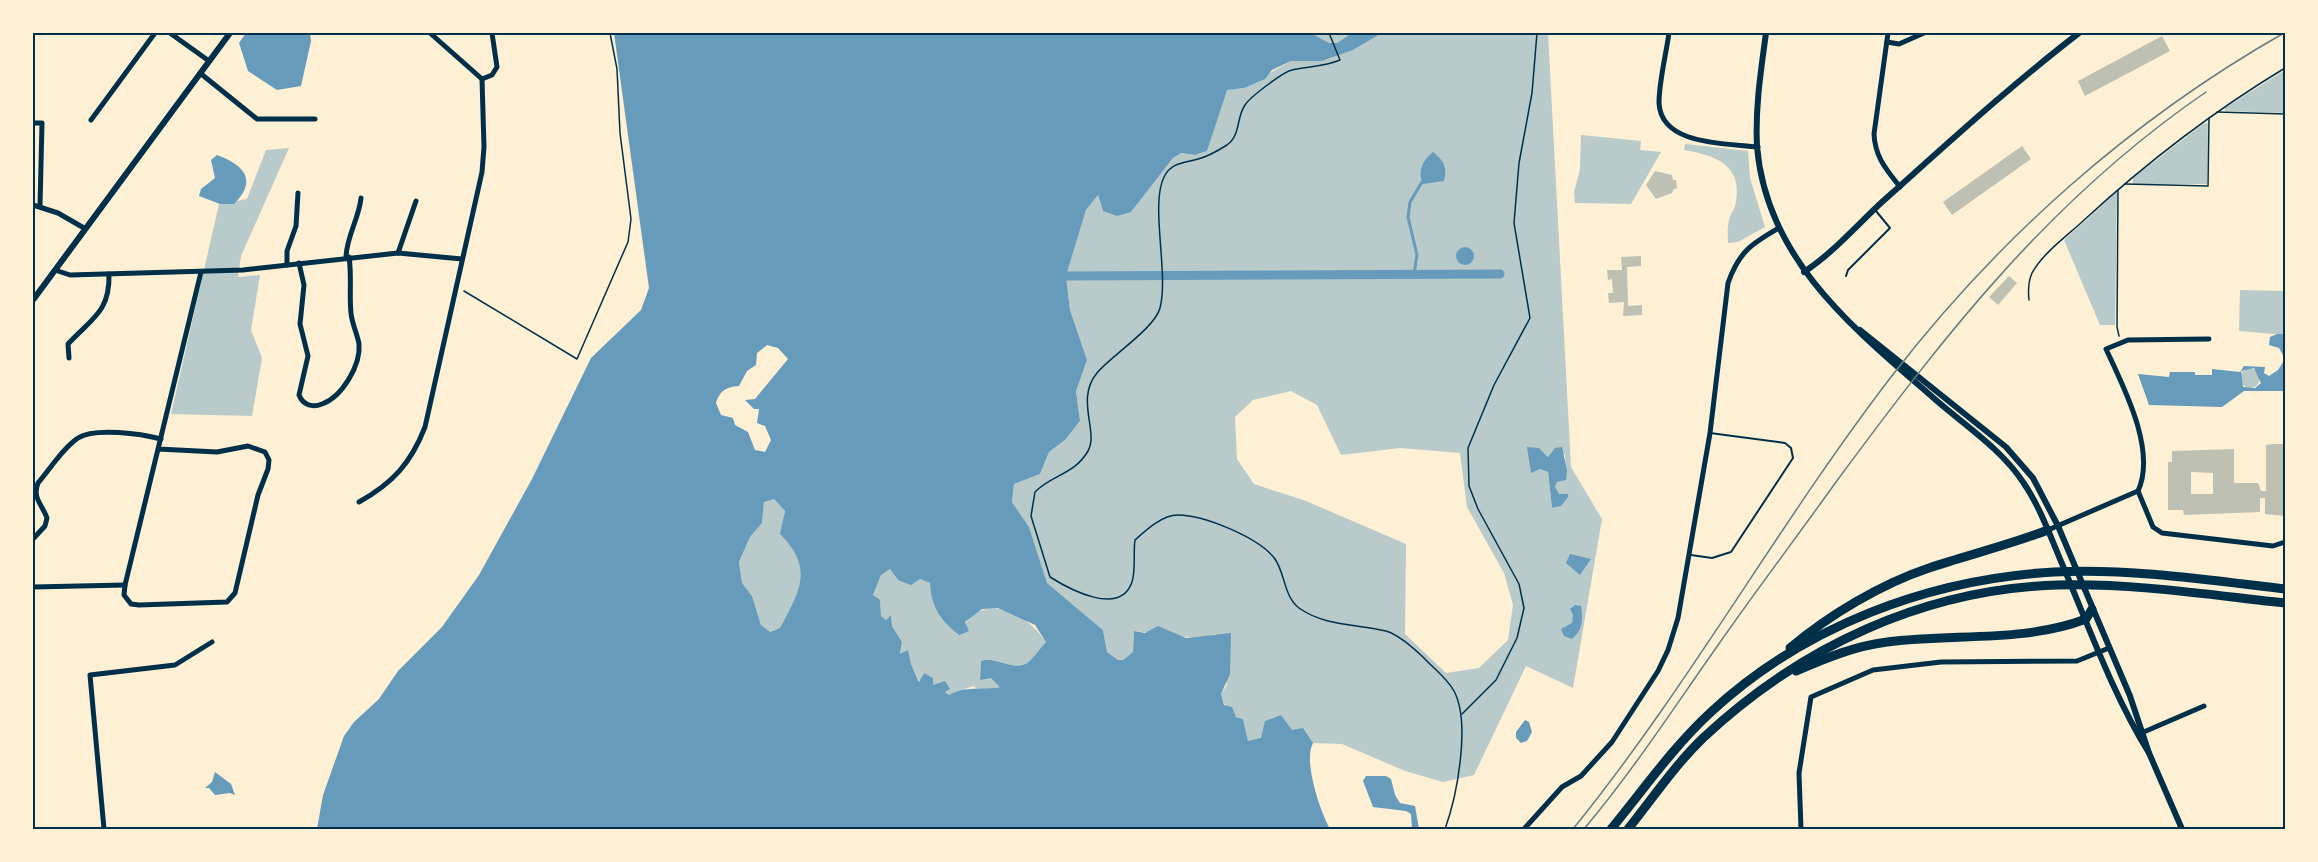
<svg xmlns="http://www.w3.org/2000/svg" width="2318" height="862" font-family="Jost,sans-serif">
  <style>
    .green { fill: #b9caca; fill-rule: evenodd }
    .water { fill: #669bbc; fill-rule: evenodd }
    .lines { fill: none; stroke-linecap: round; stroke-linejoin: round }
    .stream { stroke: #669bbc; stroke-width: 3 }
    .canal { stroke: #669bbc; stroke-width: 9 }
    .building { fill: #bec0b2; fill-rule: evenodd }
    .path { stroke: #003049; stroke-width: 1.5 }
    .service { stroke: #003049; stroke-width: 2 }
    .minor { stroke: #003049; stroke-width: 5 }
    .tertiary { stroke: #003049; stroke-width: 6 }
    .motorway { stroke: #003049; stroke-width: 9 }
    .tram { stroke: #657d81; stroke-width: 1.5 }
    .neatline { fill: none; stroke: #003049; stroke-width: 2 }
  </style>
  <rect width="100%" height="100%" fill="#fdf0d5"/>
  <g class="green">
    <polygon points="1311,33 1352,33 1337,43 1329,43"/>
    <path d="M1382 33H1548L1571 467 1602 519 1573 688 1526 666 1474 775 1443 782 1405 771 1342 744 1313 743 1308 736 1248 741 1243 719C1230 716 1224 706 1221 694L1227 685 1216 634C1193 641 1158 634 1134 631L1133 652 1123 660H1118L1107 652 1103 630 1047 583 1029 527 1012 502 1014 484 1040 474 1049 452 1065 440 1080 421 1076 391 1087 360 1070 310 1066 276 1086 210 1098 195 1103 211 1131 212 1173 158 1181 153 1195 155 1207 151 1226 90 1244 88 1291 61H1322L1353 50ZM1291 391 1317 405 1341 455 1400 448 1460 453 1467 507 1504 573 1513 605 1508 640 1479 668 1446 673 1405 634 1406 544 1306 501 1254 484 1237 459 1235 417 1253 400ZM1528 447 1543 452 1548 457 1555 448 1565 455 1566 479 1557 482 1555 487 1561 506 1552 508 1548 472 1540 469 1531 472Z"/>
    <polygon points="2285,70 2285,113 2225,111 2225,108"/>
    <polygon points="2208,123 2207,184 2133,184 2133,178 2203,124"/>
    <polygon points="1581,135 1641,141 1640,150 1661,152 1631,204 1575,203 1574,192 1580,169"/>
    <path d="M1685 144 1748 151 1750 178 1765 227 1738 242 1728 243C1728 236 1727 227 1729 220 1731 213 1735 209 1736 202 1743 164 1714 155 1684 150Z"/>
    <polygon points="289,148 241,256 238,277 260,275 251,330 262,358 252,416 171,414 219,204 247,199 266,150"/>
    <polygon points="2117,192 2115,325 2100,325 2064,240"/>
    <polygon points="2240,290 2285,291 2285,335 2239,331"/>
    <circle cx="2250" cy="378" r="10"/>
    <path d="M774 499 785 511 781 535C815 569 799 591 780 628L770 632 761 625 752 596 742 583 739 562 750 537 762 523 764 501Z"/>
    <path d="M890 569 898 580 920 579 930 583C931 607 940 620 959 635 979 589 1024 610 1046 642 1040 648 1034 658 1027 663 1013 672 996 655 981 661L980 680 991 677 1001 687 979 690 973 686 949 695 938 685H933L923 673 920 682 911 664 908 650 900 655 902 642 892 626 891 616 886 620 881 616 880 601 873 595 881 575Z"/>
  </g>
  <g class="water">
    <polygon points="246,33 310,33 311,41 301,86 277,90 248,71 239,43"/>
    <path d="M614 33H1311L1329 43H1337L1352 33H1382L1353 50 1322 61H1291L1272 70 1265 79 1244 88 1227 90 1207 151 1195 155 1181 153 1173 158 1131 212 1117 216 1103 211 1098 195 1086 210 1066 276 1070 310 1087 360 1076 391 1080 421 1065 440 1049 452 1040 474 1014 484 1012 502 1029 527 1047 583 1103 630 1107 652 1118 660H1123L1133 652 1134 631 1145 633 1158 626 1186 638 1231 633 1230 674 1221 694 1224 705 1232 707 1236 717 1243 719 1248 741 1261 738 1265 721 1281 715 1292 730 1303 728 1313 743C1303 761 1320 811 1330 829H317L323 795 344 736 354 722 379 699 398 671 442 627 479 575 532 479 591 358 641 310 649 288ZM767 345 778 348 788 359 755 399 745 400 754 409H759L757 423 765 426 771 440 765 452 755 450 748 432 735 425 733 418 721 415 716 403C720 391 725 387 739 386L747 371 756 365 757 353ZM774 499 785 511 780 534C815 569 799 591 780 628L770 632 761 625 752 596 742 583 739 562 750 537 762 523 764 502ZM890 569 898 580 911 585 920 579 930 583C931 607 940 620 959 635L969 631 965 622 982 609 998 608 1035 625 1046 642C1040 648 1034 658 1027 663 1013 672 995 655 981 661L980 680 991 678 1000 687C980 691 967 685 949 695L945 692 950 689 945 681 933 685V678L924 673 919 682 911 664 908 650 900 654 902 642 892 626 891 615 886 620 881 616 880 600 873 595 881 575Z"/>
    <path d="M1433 152C1443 160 1448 167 1444 181L1423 184C1417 171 1423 160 1433 152Z"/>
    <path d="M217 155C244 165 258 180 234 204H220L199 196 201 189 215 178 211 160Z"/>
    <circle cx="1465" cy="256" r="9"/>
    <path d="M2277 334H2285V391H2244L2222 407 2149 405 2138 374 2169 377 2170 372H2195V375H2212V369L2240 372 2244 366 2265 367 2264 373 2269 376 2278 370 2285 359 2279 348 2269 345 2270 337ZM2254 368 2261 383 2255 388 2243 387 2241 371Z"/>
    <polygon points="1527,447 1539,448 1548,457 1555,448 1562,447 1567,470 1566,480 1557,482 1555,487 1559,494 1568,494 1568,497 1561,506 1552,508 1548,472 1540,469 1531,473"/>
    <polygon points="1570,554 1591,559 1580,575 1566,563"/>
    <path d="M1575 605 1581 606C1583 620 1583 630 1572 639L1564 636 1561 629 1572 623 1573 615 1570 609Z"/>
    <polygon points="1525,720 1529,722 1532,732 1527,741 1521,743 1516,738 1516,732"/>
    <polygon points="215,772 231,784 235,795 230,793 215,795 209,788 205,788 212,782"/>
    <polygon points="1366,776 1386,776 1391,779 1395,795 1400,803 1415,806 1419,829 1412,829 1411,814 1406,811 1373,807 1363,781"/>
  </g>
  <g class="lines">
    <polyline class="stream" points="1414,274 1417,255 1408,217 1410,202 1422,182"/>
    <polyline class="canal" points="1066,276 1500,274"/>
  </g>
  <g class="building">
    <polygon points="2162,36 2170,51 2085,96 2078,81"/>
    <polygon points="2022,146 2031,159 1952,215 1943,202"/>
    <polygon points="1655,171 1672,175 1673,180 1676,180 1677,188 1674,189 1672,193 1656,199 1646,185"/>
    <polygon points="1641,256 1641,266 1627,267 1628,306 1642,305 1642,315 1623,316 1624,302 1609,303 1608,293 1613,293 1612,279 1608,280 1607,270 1622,270 1621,257"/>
    <polygon points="2009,276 2017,283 1998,305 1989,297"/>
    <path d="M2273 444H2285V516L2265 514V498H2260V512L2184 515 2183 510H2168V462H2172V451L2234 449V483H2258L2261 491H2266V445ZM2191 472 2213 473V494H2191Z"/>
  </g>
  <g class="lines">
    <g class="path">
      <path d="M1329 33 1340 60C1323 67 1309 66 1292 70 1283 72 1250 97 1245 105 1236 118 1241 135 1227 145 1219 150 1207 157 1198 159 1185 163 1171 162 1164 177 1150 205 1169 273 1160 308 1155 328 1111 356 1097 373 1075 399 1099 432 1088 451 1074 475 1053 474 1035 492L1031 516 1050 577C1069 589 1120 617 1132 582 1136 570 1133 553 1135 540 1146 530 1162 515 1178 515 1204 515 1260 538 1275 559 1285 573 1284 597 1299 608 1324 626 1357 624 1386 631 1399 635 1413 648 1423 657 1433 668 1447 678 1454 691 1471 723 1457 796 1445 829"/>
      <polyline points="2217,112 2285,114"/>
      <polyline points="2125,184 2208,186 2209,118"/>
      <polyline points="2118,191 2117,327 2119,336"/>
      <polyline points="464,291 577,359 628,242 631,219 620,133 617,69 610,33"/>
      <path d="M2029 300C2028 291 2028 282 2032 273 2043 253 2067 236 2083 221 2146 163 2212 112 2285 68"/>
      <polyline points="1462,714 1496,680 1517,638 1524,608 1519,584 1478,509 1469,486 1468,448 1494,385 1530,318 1514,223 1519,163 1532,93 1537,33"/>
    </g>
    <g class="service">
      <polyline points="1846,276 1848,270 1890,228 1876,211"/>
      <polyline points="1691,555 1712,558 1731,552 1793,458 1791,448 1785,443 1710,433"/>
    </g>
    <g class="minor">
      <polyline points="170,33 209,61"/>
      <path d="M1669 33C1666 55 1659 81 1659 103 1661 146 1727 143 1758 147"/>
      <path d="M1888 33 1874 134C1875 157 1886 169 1900 187"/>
      <polyline points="1887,42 1899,44 1924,33"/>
      <polyline points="200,73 257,119 315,119"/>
      <polyline points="482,79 492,75 497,67 492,33"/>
      <polyline points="91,120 155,33"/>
      <polyline points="33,123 42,123 40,206"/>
      <polyline points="33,205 58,213 84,228"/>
      <polyline points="398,253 416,201"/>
      <path d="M346 258C346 237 359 219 361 198"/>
      <path d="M299 263 304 285 300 324 308 356 299 395C303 405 312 408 322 404 342 397 361 365 359 344 357 333 352 324 351 313 349 294 352 276 349 257"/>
      <polyline points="287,265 287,251 296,226 298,193"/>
      <polyline points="55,270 70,275 243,270 398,253 462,259"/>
      <path d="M2209 339 2128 340 2106 349C2123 386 2157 450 2138 491L2153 527 2162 533 2273 546 2285 542"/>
      <path d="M69 358 68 344C92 318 110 312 109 274"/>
      <polyline points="158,449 217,452 248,446 265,452 269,460 268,469 258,495 235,593 227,602 139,605 131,604 124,595 125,585 201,272"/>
      <path d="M359 502C393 483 411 463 425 427L482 172 484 147 482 79 430 33"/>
      <polyline points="2048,530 2138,491"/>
      <path d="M33 539 45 526 47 518C42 504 32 498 38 483 50 469 63 448 78 438 95 427 142 434 161 439"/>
      <polyline points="33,587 125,585"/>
      <polyline points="2139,734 2204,706"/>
      <polyline points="104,829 90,675 175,665 212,642"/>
      <path d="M1524 829 1562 787 1581 776 1612 742 1658 671 1668 650 1678 618 1710 433 1728 283C1739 252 1751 244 1779 228"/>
      <polyline points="1801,829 1799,773 1811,697 1873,670 1941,662 2077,661 2109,648"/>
    </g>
    <g class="tertiary">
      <path d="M1766 33C1761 70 1755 108 1757 146 1766 261 1857 331 1937 401 1966 426 2002 450 2023 482 2039 505 2049 533 2060 559 2088 624 2112 693 2149 753"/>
      <path d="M1804 272C1833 253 1856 226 1882 202 1946 145 2010 86 2079 33"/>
      <polyline points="33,300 230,33"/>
      <polyline points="1860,330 2006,447 2033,478 2058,526 2130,696 2149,753 2182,829"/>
    </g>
    <g class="motorway">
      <path d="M1790 648C1829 615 1881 584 1929 568 1968 555 2009 545 2048 530"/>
      <path d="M1796 671C1826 658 1855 646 1887 642 1953 633 2023 643 2086 619L2092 609"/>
      <path d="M1611 829C1644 789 1673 747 1711 712 1804 626 1929 579 2054 572 2130 568 2209 580 2285 589"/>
      <path d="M1628 829C1652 799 1675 765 1703 738 1800 647 1924 589 2058 585 2133 583 2211 595 2285 603"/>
    </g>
    <g class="tram">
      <path d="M1573 829C1689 686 1779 523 1891 377 1998 238 2131 120 2284 33"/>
      <path d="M1584 829C1632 772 1673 709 1716 648 1755 592 1796 538 1836 482 1946 333 2051 198 2206 92"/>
    </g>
  </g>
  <rect width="2318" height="862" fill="none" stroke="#fdf0d5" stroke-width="69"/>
  <rect x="34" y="34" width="2250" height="794" class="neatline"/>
</svg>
